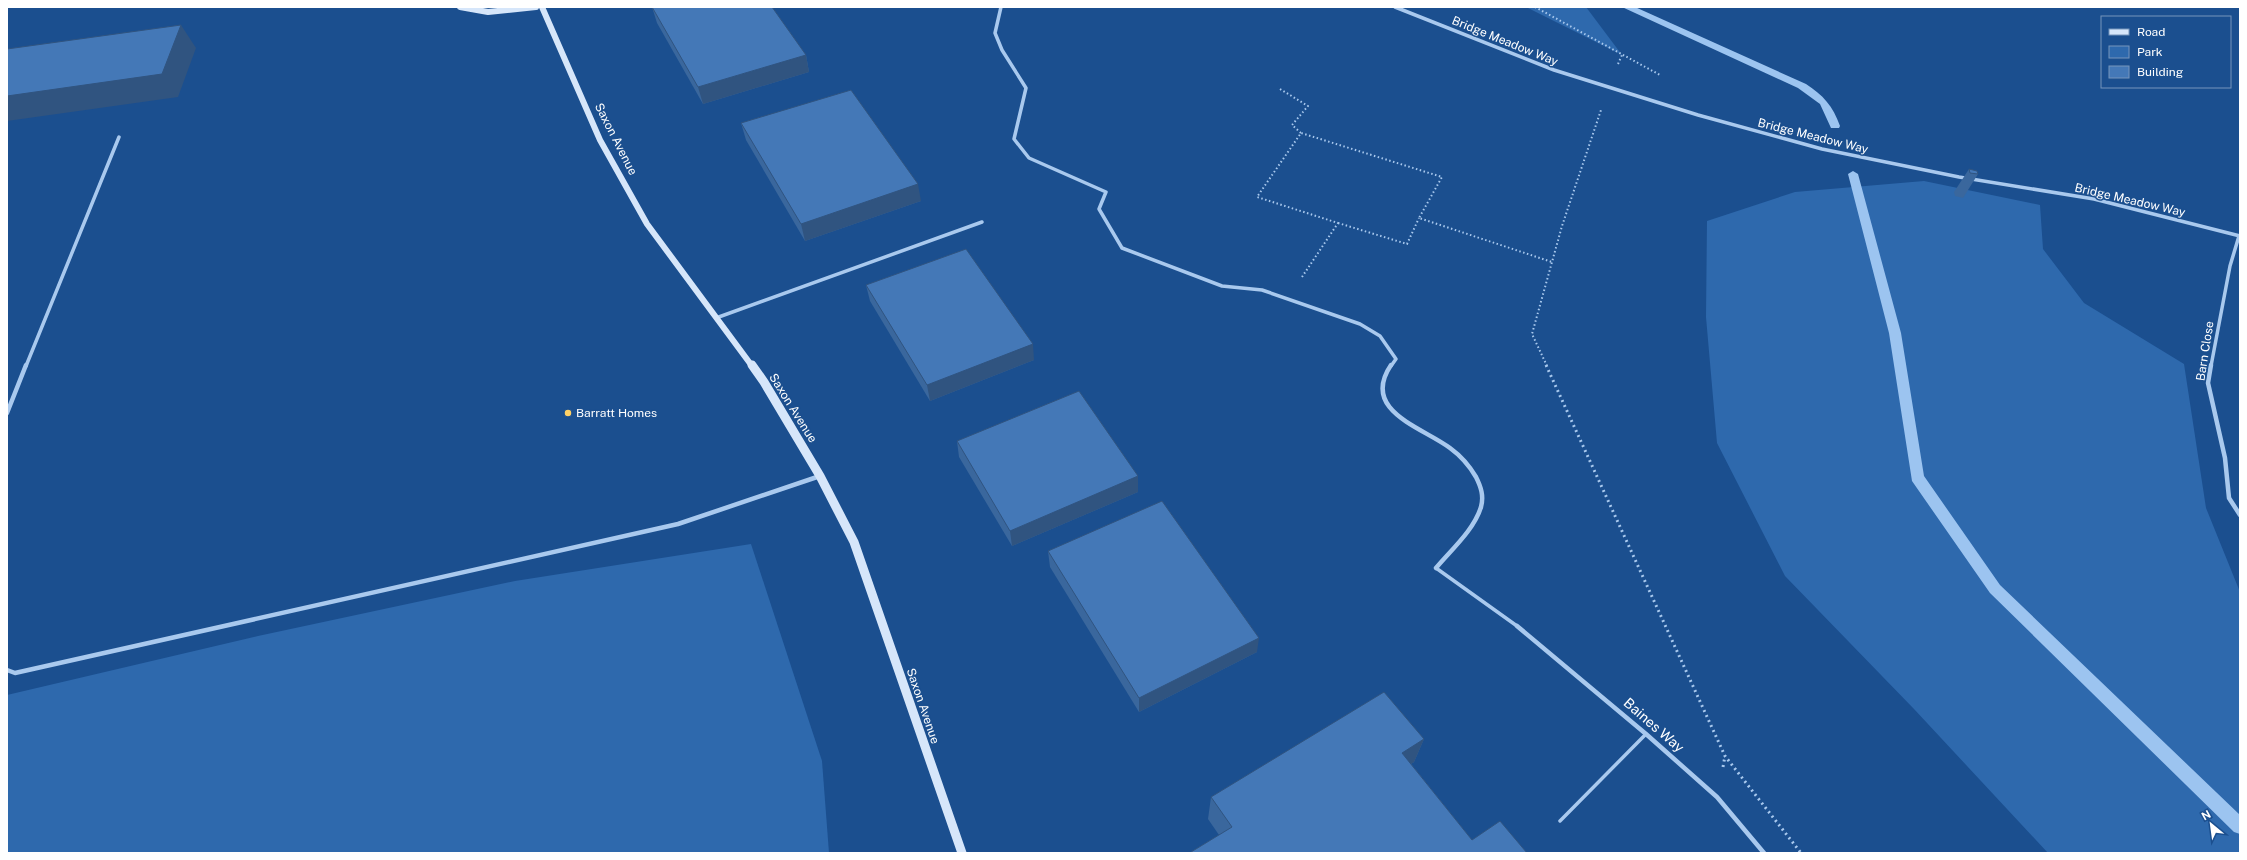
<svg xmlns="http://www.w3.org/2000/svg" width="2247" height="860" font-family="'Public Sans',sans-serif">
  <style>
    .green { fill: #2e69ad }
    .lines { fill: none; stroke-linecap: round; stroke-linejoin: round }
    .stream { fill: #9cc4f0; fill-rule: evenodd }
    .path-far1 { stroke: #a9c9ee; stroke-width: 2; stroke-dasharray: 1.5 2.5; stroke-linecap: butt }
    .path { stroke: #a9c9ee; stroke-width: 3; stroke-dasharray: 2 3.5; stroke-linecap: butt }
    .lane { stroke: #a9c9ee; stroke-width: 3.5 }
    .street-far1 { stroke: #a9c9ee; stroke-width: 3.5 }
    .street { stroke: #a9c9ee; stroke-width: 4.5 }
    .secondary-far1 { stroke: #d6e6fa; stroke-width: 6 }
    .secondary { stroke: #d6e6fa; stroke-width: 9 }
    .wall { fill: #3a679d }
    .shaded-wall { fill: #305480 }
    .building { fill: #4478b7; stroke: #305480 }
    .poi-dot { fill: #ffd166; stroke: #1b4f8f; stroke-width: 1.5 }
    .labels { text-anchor: middle; stroke-width: 3; stroke-linejoin: round; paint-order: stroke }
    .street-label { font-size: 12px; fill: #fff; stroke: #1b4f8f }
    .poi-label { font-size: 12px; fill: #fff; stroke: #1b4f8f; text-anchor: start }
    .near-street-label { font-size: 14px; fill: #fff; stroke: #1b4f8f }
  </style>
  <rect width="100%" height="100%" fill="#1b4f8f"/>
  <g class="green">
    <polygon points="1526,7 1586,7 1622,55"/>
    <polygon points="1924,181 2040,205 2043,249 2084,303 2184,364 2206,508 2240,592 2240,853 2048,853 1914,709 1785,576 1717,443 1706,317 1707,221 1795,192"/>
    <polygon points="751,544 822,761 829,853 7,853 7,695 258,636 515,581"/>
  </g>
  <g class="lines">
    <g class="stream">
      <path d="M1622 7H1635L1806 84C1823 95 1833 106 1840 126L1839 128H1831L1820 104 1798 88Z"/>
      <polygon points="1853,171 1858,174 1901,333 1924,476 2000,585 2240,815 2240,834 2234,832 1990,593 1912,481 1889,333 1848,174"/>
    </g>
    <g class="path-far1">
      <polyline points="1535,7 1660,75"/>
      <polyline points="1618,64 1622,55"/>
      <polyline points="1280,89 1308,106 1292,125 1301,133"/>
      <polyline points="1338,223 1407,244 1419,218"/>
      <polyline points="1302,277 1338,223 1257,197 1301,133 1442,177 1419,218 1552,262"/>
      <polyline points="1547,366 1532,334 1562,226 1601,110"/>
    </g>
    <g class="path">
      <polyline points="1546,365 1725,756 1801,853"/>
      <polyline points="1723,767 1725,756"/>
    </g>
    <g class="lane">
      <polyline points="1436,568 1517,626"/>
      <polyline points="1560,821 1646,734"/>
    </g>
    <g class="street-far1">
      <polyline points="1001,7 995,33 1002,50 1026,88 1014,139 1029,158 1106,192 1099,209 1122,248 1222,286 1262,290 1360,324 1380,336 1396,359 1391,366"/>
      <polyline points="1395,7 1554,70 1698,115 1822,149 1959,177 2094,199 2240,236"/>
      <polyline points="716,318 982,222"/>
      <polyline points="26,366 119,137"/>
      <polyline points="2211,366 2230,266 2239,236"/>
    </g>
    <g class="street">
      <path d="M1391 365C1360 411 1422 427 1450 448 1461 456 1469 465 1476 477 1481 487 1484 496 1481 507 1474 530 1451 550 1436 568"/>
      <polyline points="2211,365 2208,383 2225,458 2229,498 2240,515"/>
      <polyline points="7,413 26,365"/>
      <polyline points="1517,626 1646,734 1717,797 1764,853"/>
      <polyline points="7,670 15,673 678,524 820,476"/>
    </g>
    <g class="secondary-far1">
      <polyline points="460,7 488,12 536,7"/>
      <polyline points="542,7 600,140 647,224 752,366"/>
    </g>
    <polyline class="secondary" points="752,365 764,382 820,476 854,542 962,853"/>
  </g>
  <g class="wall">
    <polygon points="652,7 806,55 809,72 703,104 657,23"/>
    <polygon points="741,123 921,201 805,241 746,140"/>
    <polygon points="1969,169 1978,174 1963,198 1955,196 1954,192"/>
    <polygon points="866,285 1034,360 930,401 870,301"/>
    <polygon points="957,441 1138,476 1138,492 1012,546 959,457"/>
    <polygon points="1048,551 1257,652 1139,712 1050,567"/>
    <polygon points="1424,739 1414,762 1411,764 1472,840 1527,853 1191,853 1191,852 1219,835 1208,819 1211,797"/>
  </g>
  <g class="shaded-wall">
    <polygon points="181,25 196,48 178,97 7,121 7,96"/>
    <polygon points="806,55 809,72 703,104 698,87"/>
    <polygon points="918,184 921,201 805,241 801,224"/>
    <polygon points="1033,344 1034,360 930,401 927,385"/>
    <polygon points="1138,476 1138,492 1012,546 1010,531"/>
    <polygon points="1259,638 1257,652 1139,712 1139,698"/>
    <polygon points="1424,739 1414,762 1393,776 1402,753"/>
  </g>
  <g class="building">
    <polygon points="652,7 772,7 806,55 698,87"/>
    <polygon points="181,25 162,74 7,96 7,49"/>
    <polygon points="851,90 918,184 801,224 741,123"/>
    <polygon points="1969,169 1977,171 1978,174 1970,173"/>
    <polygon points="966,249 1033,344 927,385 866,285"/>
    <polygon points="1079,391 1138,476 1010,531 957,441"/>
    <polygon points="1162,501 1259,638 1139,698 1048,551"/>
    <polygon points="1384,692 1424,739 1402,753 1472,840 1500,821 1527,853 1192,853 1191,852 1232,827 1211,797"/>
  </g>
  <circle class="poi-dot" cx="568" cy="413" r="4"/>
  <g class="labels">
    <g class="street-label">
      <text transform="translate(1505 41) rotate(22)" y="4">Bridge Meadow Way</text>
      <text transform="translate(1813 136) rotate(14)" y="4">Bridge Meadow Way</text>
      <text transform="translate(616 139) rotate(63)" y="4">Saxon Avenue</text>
      <text transform="translate(2130 200) rotate(13)" y="4">Bridge Meadow Way</text>
      <text transform="translate(2205 351) rotate(-81)" y="4">Barn Close</text>
      <text transform="translate(793 408) rotate(58)" y="4">Saxon Avenue</text>
      <text transform="translate(923 706) rotate(71)" y="4">Saxon Avenue</text>
    </g>
    <g class="poi-label">
      <text x="576" y="417">Barratt Homes</text>
    </g>
    <g class="near-street-label">
      <text transform="translate(1654 725) rotate(41)" y="5">Baines Way</text>
    </g>
  </g>
  <rect width="2247" height="860" fill="none" stroke="#ffffff" stroke-width="16"/>
  <rect x="2101" y="16" width="130" height="72" fill="#1b4f8f" stroke="#7695bc"/>
  <rect x="2109" y="29" width="20" height="6" fill="#d6e6fa" stroke="#7695bc"/>
  <text x="2137" y="36" font-size="12" fill="#ffffff">Road</text>
  <rect x="2109" y="46" width="20" height="12" fill="#2e69ad" stroke="#7695bc"/>
  <text x="2137" y="56" font-size="12" fill="#ffffff">Park</text>
  <rect x="2109" y="66" width="20" height="12" fill="#4478b7" stroke="#7695bc"/>
  <text x="2137" y="76" font-size="12" fill="#ffffff">Building</text>
  <g transform="translate(2211 824) rotate(331)" stroke="#1b4f8f" stroke-width="3" paint-order="stroke">
  <path d="M0-3L7 15L0 10L-7 15Z" fill="#ffffff"/>
  <text y="-6" font-size="11" font-weight="bold" text-anchor="middle" fill="#ffffff">N</text>
  </g>
</svg>
